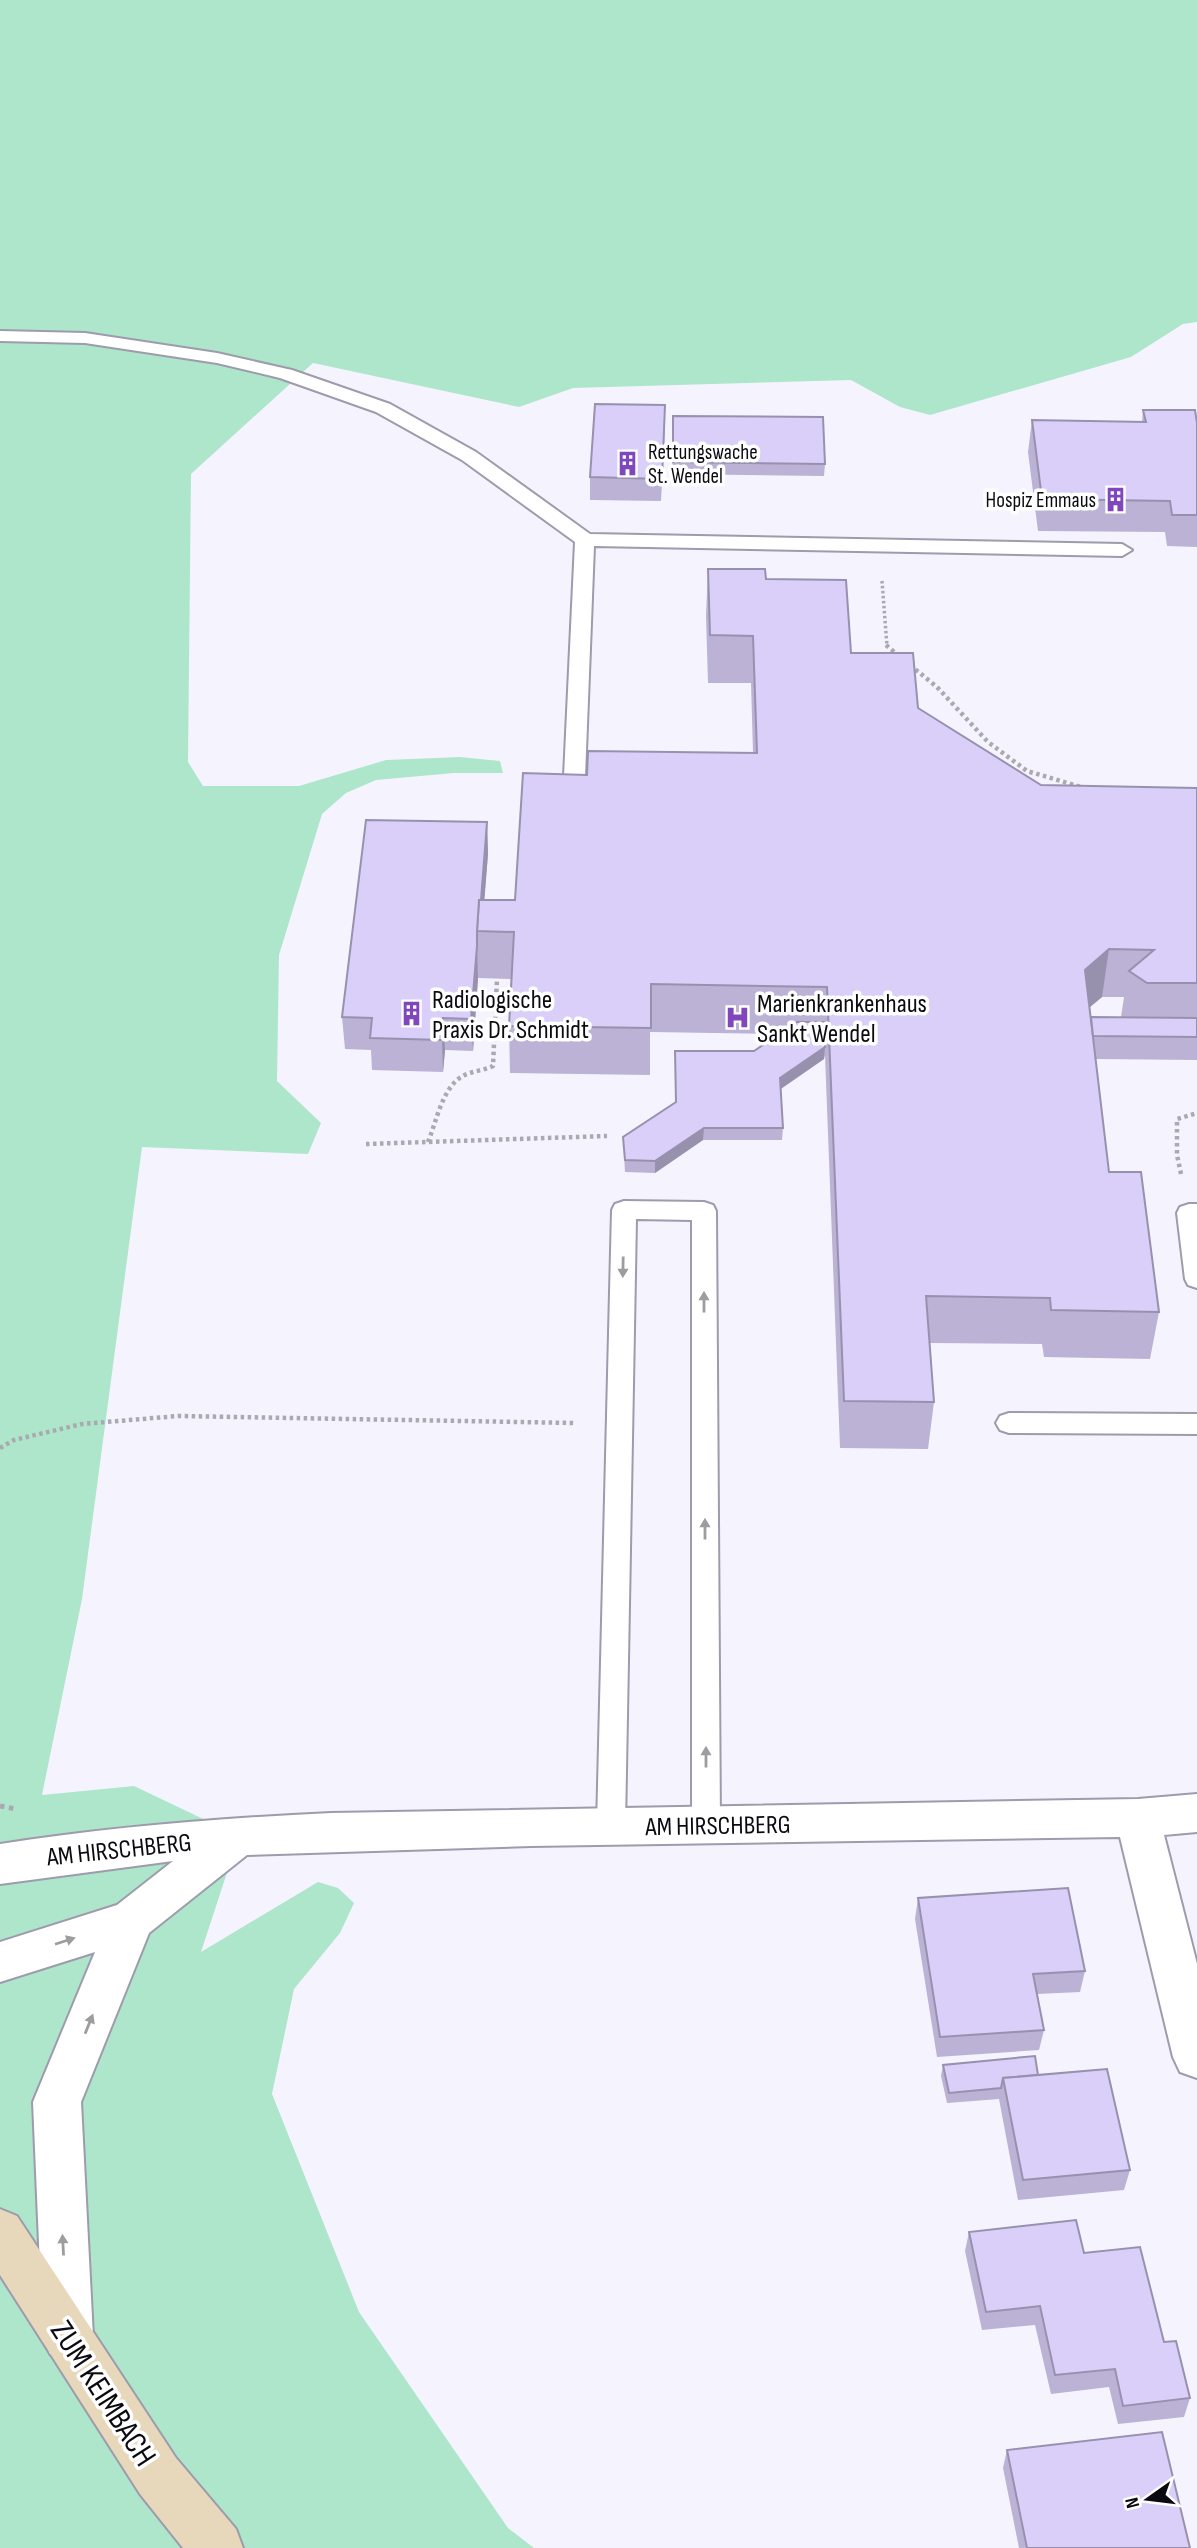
<svg xmlns="http://www.w3.org/2000/svg" width="1197" height="2548" font-family="'Sofia Sans Condensed',sans-serif">
  <style>
    .green { fill: #ade6cb }
    .lines { fill: none; stroke-linecap: round; stroke-linejoin: round }
    .lane-casing { stroke: #9d9bac; stroke-width: 4 }
    .street-casing { stroke: #9d9bac; stroke-width: 4 }
    .secondary-casing { stroke: #9d9bac; stroke-width: 4 }
    .path-far2 { stroke: #aaa9b2; stroke-width: 3.5; stroke-dasharray: 2.5 2.5; stroke-linecap: butt }
    .path-far1 { stroke: #aaa9b2; stroke-width: 4.5; stroke-dasharray: 3.5 3.5; stroke-linecap: butt }
    .path { stroke: #aaa9b2; stroke-width: 5; stroke-dasharray: 4.5 4.5; stroke-linecap: butt }
    .lane { fill: #fff; fill-rule: evenodd }
    .street { fill: #fff; fill-rule: evenodd }
    .secondary { fill: #e7d8bc; fill-rule: evenodd }
    .wall { fill: #bbb2d5; fill-rule: evenodd }
    .shaded-wall { fill: #9891ae }
    .building { fill: #d9cff8; stroke: #9891ae; stroke-width: 2 }
    .oneway { fill: #9d9d9f }
    .labels { text-anchor: middle; stroke-width: 7; stroke-linejoin: round; paint-order: stroke }
    .far-poi-label { font-size: 21px; fill: #0b0a10; stroke: #fff; text-anchor: start }
    .poi-label { font-size: 26px; fill: #0b0a10; stroke: #fff; text-anchor: start }
    .street-label { font-size: 26px; fill: #0b0a10; stroke: #fff }
    .near-street-label { font-size: 32px; fill: #0b0a10; stroke: #fff }
  </style>
  <rect width="100%" height="100%" fill="#f5f4fe"/>
  <polygon class="green" points="0,0 1197,0 1197,322 1183,324 1131,357 930,415 900,407 851,380 573,388 519,407 313,363 191,474 188,762 203,786 299,786 386,760 460,757 500,761 503,773 454,773 376,780 346,793 322,814 279,955 277,1081 321,1123 308,1154 142,1147 82,1599 42,1795 134,1786 239,1836 201,1952 318,1882 338,1888 354,1903 340,1933 294,1989 272,2094 359,2312 508,2528 534,2548 0,2548"/>
  <g class="lines">
    <defs>
      <g id="lane">
        <path d="M0 331 85 333 217 353 292 370 390 404 476 452 590 534 1122 544 1132 550 1122 556 594 546 585 777C577 788 572 797 558 793L554 788 564 776 575 542 462 460 376 412 280 378 217 363 85 343 0 341Z"/>
        <polygon points="624,1201 704,1202 713,1205 716,1211 720,1825 716,1834 706,1837 696,1834 692,1825 692,1220 636,1219 625,1826 621,1835 611,1838 601,1835 597,1826 612,1210 615,1204"/>
        <polygon points="1189,1204 1197,1204 1197,1288 1188,1285 1185,1279 1177,1213 1180,1207"/>
        <polygon points="1009,1413 1197,1414 1197,1434 1009,1433 1000,1430 996,1423 1000,1416"/>
      </g>
      <path id="street" d="M1197 1794V1832L1164 1835 1197 1964V2078L1180 2072 1173 2057 1120 1837 531 1846 247 1855 149 1933 81 2102 93 2337 86 2354 68 2361 50 2354 43 2337 33 2102 95 1952 0 1982V1942L117 1905 173 1861 0 1884V1844C110 1827 220 1818 331 1813L1138 1799Z"/>
      <polygon id="secondary" points="0,2209 17,2216 176,2458 236,2529 243,2548 183,2548 140,2494 0,2275"/>
    </defs>
    <use href="#lane" class="lane-casing"/>
    <use href="#street" class="street-casing"/>
    <use href="#secondary" class="secondary-casing"/>
    <polyline class="path-far2" points="882,581 887,646"/>
    <g class="path-far1">
      <polyline points="886,645 900,657"/>
      <polyline points="910,665 937,687 988,742 1027,771 1081,787"/>
      <path d="M428 1142C436 1123 442 1089 461 1077 470 1071 483 1071 493 1066L497 979"/>
      <polyline points="366,1144 607,1136"/>
      <polyline points="1181,1174 1177,1155 1177,1119 1197,1113"/>
      <polyline points="0,1448 14,1440 82,1424 178,1416 576,1423"/>
    </g>
    <polyline class="path" points="0,1806 16,1809"/>
    <use href="#lane" class="lane"/>
    <use href="#street" class="street"/>
    <use href="#secondary" class="secondary"/>
  </g>
  <g class="wall">
    <polygon points="1143,410 1197,423 1197,547 1167,546 1165,532 1038,531 1028,452 1032,420 1142,422"/>
    <polygon points="673,416 825,464 824,476 672,474"/>
    <polygon points="665,428 661,501 590,500 590,477"/>
    <path d="M708 569 766 579 851 653 918 708 1041 785 1197 788V1060L1096 1059 1109 1172 1159 1312 1150 1359 1044 1357 1042 1344 930 1343 934 1402 928 1449 840 1448 825 1055 824 1059 781 1089 783 1128 782 1140H703L655 1173 625 1172 623 1137 780 1034 650 1032V1075L510 1073 509 1026 511 979 478 978 473 1051 445 1050 443 1072 372 1070 371 1050 345 1049 342 1017 487 822 488 854 484 900H515L587 775 753 753 751 683H708L706 616ZM1102 997H1124L1121 1017H1091L1090 1007Z"/>
    <polygon points="918,1898 1085,1971 1080,1992 1037,1994 1044,2030 1039,2050 937,2057 915,1919"/>
    <polygon points="943,2065 1038,2075 1130,2170 1124,2190 1018,2200 999,2099 947,2103 941,2076"/>
    <polygon points="969,2232 1084,2253 1164,2342 1190,2398 1184,2417 1118,2424 1109,2387 1051,2394 1035,2325 982,2330 965,2251"/>
    <polygon points="1007,2450 1190,2548 1019,2548 1003,2468"/>
  </g>
  <g class="shaded-wall">
    <polygon points="487,822 488,854 482,931 478,931"/>
    <polygon points="477,946 478,978 473,1051 471,1019"/>
    <polygon points="1109,949 1102,997 1078,1017 1085,970"/>
    <polygon points="443,1018 445,1050 443,1072 442,1040"/>
    <polygon points="825,1047 824,1059 779,1090 780,1078"/>
    <polygon points="704,1128 703,1140 655,1173 655,1161"/>
  </g>
  <g class="building">
    <polygon points="595,404 665,405 662,479 590,477"/>
    <polygon points="1143,410 1195,410 1197,423 1197,515 1172,515 1170,501 1042,499 1032,420 1146,422"/>
    <polygon points="673,416 823,417 825,464 673,462"/>
    <polygon points="708,569 765,569 766,579 846,580 851,653 913,653 918,708 1041,785 1197,788 1197,983 1147,983 1129,971 1154,950 1109,949 1085,970 1109,1172 1141,1172 1159,1312 1051,1310 1050,1298 926,1296 934,1402 844,1401 827,987 651,984 651,1028 509,1026 514,932 477,931 479,900 515,900 523,773 587,775 588,751 757,753 753,636 710,635"/>
    <polygon points="366,820 487,822 481,900 479,900 477,931 477,946 471,1019 443,1018 442,1040 370,1038 372,1018 342,1017"/>
    <polygon points="1091,1017 1197,1018 1197,1037 1093,1036"/>
    <polygon points="797,1022 825,1022 825,1047 780,1078 783,1128 704,1128 655,1161 625,1160 623,1137 676,1102 675,1051 754,1051"/>
    <polygon points="1068,1888 1085,1971 1033,1974 1044,2030 940,2037 918,1898"/>
    <polygon points="1035,2056 1038,2075 1003,2078 1001,2088 949,2093 943,2065"/>
    <polygon points="1107,2069 1130,2170 1023,2180 1003,2078"/>
    <polygon points="1076,2220 1084,2253 1140,2247 1164,2342 1176,2341 1190,2398 1123,2406 1115,2369 1055,2375 1040,2306 986,2312 969,2232"/>
    <polygon points="1162,2432 1190,2548 1027,2548 1007,2450"/>
  </g>
  <defs><path id="oneway-solid" d="M-6-.8H1V-3.2L6.5 0L1 3.2V.8H-6Z" transform="scale(1.75)"/></defs>
  <g class="oneway">
    <use href="#oneway-solid" transform="translate(623 1267) rotate(91)"/>
    <use href="#oneway-solid" transform="translate(704 1302) rotate(-90)"/>
    <use href="#oneway-solid" transform="translate(705 1529) rotate(-90)"/>
    <use href="#oneway-solid" transform="translate(706 1757) rotate(-90)"/>
    <use href="#oneway-solid" transform="translate(65 1941) rotate(-18)"/>
    <use href="#oneway-solid" transform="translate(89 2024) rotate(-68)"/>
    <use href="#oneway-solid" transform="translate(63 2245) rotate(-93)"/>
  </g>
  <defs>
    <symbol id="building-bare" viewBox="-9 -9 18 18"><path d="M-4-6H4V6H1V3H-1V6H-4ZM-2.5-4.3h1.7v1.8h-1.7ZM.8-4.3h1.7v1.8H.8ZM-2.5-1h1.7V.8h-1.7ZM.8-1h1.7V.8H.8Z" fill="#8046bc" stroke="#fff" stroke-width="2.5" paint-order="stroke"/></symbol>
    <symbol id="hospital-bare" viewBox="-9 -9 18 18"><path d="M-5-5h3v3.5h4V-5h3V5h-3V1.5h-4V5h-3Z" fill="#8046bc" stroke="#fff" stroke-width="2.5" paint-order="stroke"/></symbol>
  </defs>
  <g fill-rule="evenodd">
    <use href="#building-bare" x="610" y="446" width="35" height="35"/>
    <use href="#building-bare" x="1098" y="482" width="35" height="35"/>
    <use href="#building-bare" x="394" y="996" width="35" height="35"/>
    <use href="#hospital-bare" x="720" y="1000" width="35" height="35"/>
  </g>
  <g class="labels">
    <g class="far-poi-label">
      <text x="648" y="459">Rettungswache<tspan x="648" dy="24">St. Wendel</tspan></text>
      <text x="1096" y="507" text-anchor="end">Hospiz Emmaus</text>
    </g>
    <g class="poi-label">
      <text x="432" y="1008">Radiologische<tspan x="432" dy="30">Praxis Dr. Schmidt</tspan></text>
      <text x="757" y="1012">Marienkrankenhaus<tspan x="757" dy="30">Sankt Wendel</tspan></text>
    </g>
    <g class="street-label">
      <text transform="translate(718 1825) rotate(-1)" y="9">AM HIRSCHBERG</text>
      <text transform="translate(119 1849) rotate(-6)" y="9">AM HIRSCHBERG</text>
    </g>
    <g class="near-street-label">
      <text transform="translate(104 2393) rotate(57)" y="11">ZUM KEIMBACH</text>
    </g>
  </g>
  <g transform="translate(1148 2499) rotate(256)" stroke="#ffffff" stroke-width="5" paint-order="stroke">
  <path d="M0-5L12 26L0 18L-12 26Z" fill="#0b0a10"/>
  <text y="-10" font-size="19" font-weight="bold" text-anchor="middle" fill="#0b0a10">N</text>
  </g>
</svg>
